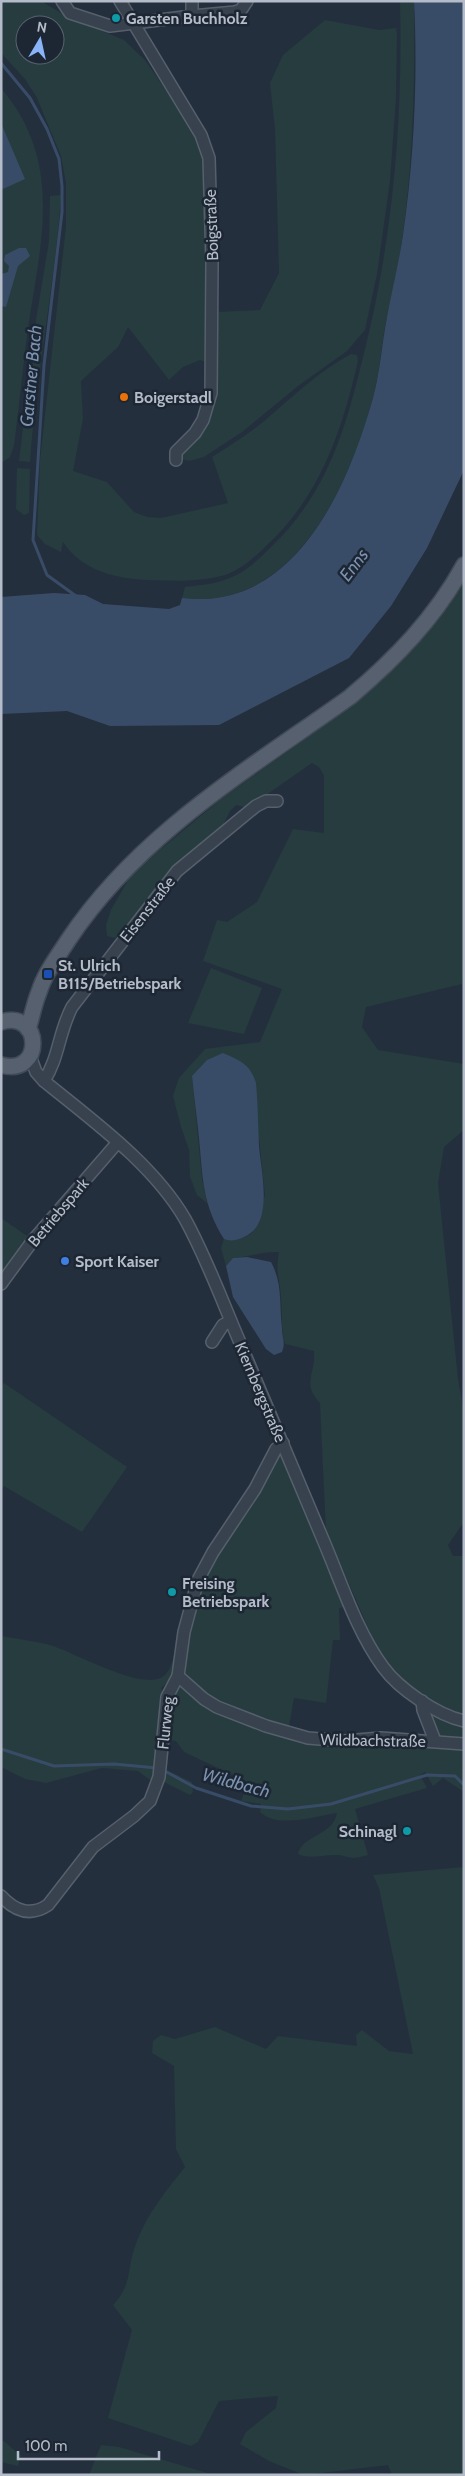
<svg xmlns="http://www.w3.org/2000/svg" width="465" height="2476" font-family="Cabin,sans-serif">
  <style>
    .green { fill: #263c3f; fill-rule: evenodd }
    .water { fill: #394c67 }
    .lines { fill: none; stroke-linecap: round; stroke-linejoin: round }
    .stream { stroke: #394c67; stroke-width: 3 }
    .minor-casing { stroke: #565f6c; stroke-width: 14 }
    .major-casing { stroke: #414a57; stroke-width: 18 }
    .minor { stroke: #38414e; stroke-width: 11 }
    .major { stroke: #56606e; stroke-width: 15 }
    .culture-dot { fill: #0f9aa8; stroke: #1d2633; stroke-width: 2 }
    .food-dot { fill: #e8710a; stroke: #1d2633; stroke-width: 2 }
    .transit-dot { fill: #1a4fb4; stroke: #1d2633; stroke-width: 2 }
    .shop-dot { fill: #3f7fe0; stroke: #1d2633; stroke-width: 2 }
    .labels { text-anchor: middle; stroke-width: 5; stroke-linejoin: round; paint-order: stroke }
    .poi-label { font-size: 16px; font-weight: bold; fill: #b4bcc9; stroke: #1d2633; text-anchor: start }
    .street-label { font-size: 16px; fill: #b4bcc9; stroke: #1d2633 }
    .water-label { font-size: 18px; font-style: italic; fill: #7c92b1; stroke: #1d2633 }
  </style>
  <rect width="100%" height="100%" fill="#242f3e"/>
  <g class="green">
    <path d="M1 1H41L66 16 124 40 145 60 186 119 200 141 205 161 208 363 200 360 183 367 169 380 128 327 118 347 81 381 83 419 73 471 107 482 134 512 147 517 161 518 228 503 212 457C229 446 247 435 263 422 291 398 318 372 351 354L357 355 358 361C342 431 320 497 265 547 254 558 240 570 225 575 201 582 174 581 149 580 117 579 82 571 63 542L61 552 45 544 37 535 40 460 66 226V183L61 156 37 98 25 79 1 53ZM25 25H55V55H25Z"/>
    <path d="M400 1H414V11C415 86 413 160 403 234 399 265 391 296 385 327 381 350 379 375 373 398 349 486 294 612 182 598L185 587C201 585 217 584 232 577 247 571 260 558 271 547 328 493 346 427 364 353 393 238 403 120 400 1Z"/>
    <polygon points="325,20 379,30 396,28 397,34 396,98 390,181 377,274 365,330 347,351 298,386 242,432 204,457 189,461 180,459 179,450 203,423 216,312 260,310 279,273 275,129 270,83 283,55"/>
    <path d="M1 88C64 162 41 242 28 328 23 367 19 406 14 446L10 457 1 463Z"/>
    <path d="M61 195C55 285 36 373 30 462L19 461 36 320 49 241 50 196Z"/>
    <polygon points="17,468 30,469 29,513 24,515 16,509"/>
    <path d="M464 582V966L462 984 366 1007 362 1027 378 1050 464 1064V1130L444 1147 438 1183 458 1379 464 1412V1522L448 1545 453 1556H464V1718C441 1707 417 1696 398 1677 376 1654 366 1621 353 1593 344 1573 333 1553 326 1533L320 1403C301 1383 316 1375 314 1351L285 1344C280 1325 283 1307 280 1288 278 1271 276 1271 279 1252 263 1251 249 1257 233 1258L226 1266 221 1248 224 1239C235 1242 243 1238 252 1233L265 1195 259 1138 192 1076 202 1179 207 1203 197 1195 190 1177 189 1150 181 1127 173 1096 179 1078 205 1049 260 1042 282 989 203 961 217 920 227 922 257 902 293 829 324 833V776L319 767 312 763 256 802 244 807 236 805 230 811 224 823 123 932 114 938 107 936 106 925 111 910 132 873 220 800 334 718 380 680 409 651 447 607Z"/>
    <polygon points="211,968 262,988 244,1034 188,1023"/>
    <polygon points="1,1218 30,1238 1,1276"/>
    <polygon points="4,1383 127,1467 82,1532 4,1486 1,1490 1,1387"/>
    <path d="M279 1453 283 1454 348 1607 339 1608 340 1640H333L326 1703 294 1698 287 1738 432 1744 412 1699 464 1723V1792L443 1778 433 1786 425 1772 420 1775 427 1788 355 1809 368 1855C348 1861 352 1856 337 1855 324 1854 310 1860 298 1854 302 1835 333 1836 337 1813 316 1816 277 1829 260 1812L261 1804 241 1801 248 1782 184 1752 176 1741 165 1740 173 1690 179 1687 187 1689 190 1682 186 1674 185 1650 205 1573Z"/>
    <path d="M181 1624C179 1644 179 1676 161 1688L164 1694 153 1782 138 1771 102 1768 46 1783 25 1779 1 1767V1636C17 1639 35 1641 50 1645 74 1652 146 1694 165 1675 174 1667 178 1637 181 1624Z"/>
    <polygon points="162,1768 192,1782 193,1792 190,1795 164,1782"/>
    <path d="M464 1867V2475H392L388 2465 304 2475 269 2461 240 2444 246 2432 276 2408 278 2396 219 2401 198 2442 191 2446 108 2418 132 2330 113 2305C134 2283 126 2266 137 2241 148 2212 166 2191 185 2167L176 2149 174 2066 152 2053 153 2041 161 2035 175 2039 215 2027 266 2049 278 2036 357 2046 356 2035 362 2030 389 2051 413 2054 379 1888 373 1875Z"/>
    <path d="M1 2440C9 2443 13 2451 21 2455L18 2466 1 2462Z"/>
    <polygon points="101,2445 119,2447 214,2475 89,2475"/>
  </g>
  <g class="water">
    <path d="M414 1H464V470L427 548 391 606 349 658 219 725 110 726 67 711 1 714V597L54 593 85 595 103 604 169 609 180 605 182 598C295 612 348 487 373 398 380 372 382 343 387 317 392 290 399 262 403 235 414 159 418 78 414 1Z"/>
    <polygon points="1,123 25,179 3,189 1,185"/>
    <polygon points="19,248 26,248 30,256 18,266 6,307 1,306 1,274 8,272 9,266 4,261 5,255"/>
    <path d="M223 1053C241 1061 250 1064 256 1083 258 1104 258 1125 259 1146 261 1171 274 1222 246 1236 239 1240 232 1242 224 1239 202 1204 203 1178 199 1138 197 1118 194 1097 192 1076L207 1060Z"/>
    <path d="M247 1257 271 1262C283 1284 279 1305 282 1328 282 1338 286 1342 282 1352L274 1355 266 1349 233 1297 226 1266 233 1258Z"/>
  </g>
  <g class="lines">
    <g class="stream">
      <polyline points="1,63 30,98 47,129 59,159 62,186 62,212 44,365 33,540 47,575 76,596"/>
      <polyline points="1,1749 54,1766 114,1764 157,1768"/>
      <polyline points="163,1770 196,1788 251,1806 288,1809 331,1804 427,1775 455,1776 464,1785"/>
    </g>
    <defs>
      <g id="minor">
        <polyline points="62,1 70,13 110,26 192,16 192,1"/>
        <polyline points="120,1 201,135 209,158 212,263 211,393 203,420 195,433 176,452 176,460"/>
        <polyline points="192,16 235,12 241,10 247,1"/>
        <path d="M30 1056 36 1072 44 1081C93 1121 153 1164 185 1219 206 1257 221 1298 238 1338 267 1406 296 1474 324 1542 341 1582 357 1632 383 1667 399 1689 437 1715 464 1721"/>
        <path d="M44 1081C59 1058 59 1031 72 1007L177 871 256 806 266 801H277"/>
        <polyline points="1,1284 34,1239 118,1142"/>
        <polyline points="212,1342 223,1325 230,1321"/>
        <polyline points="178,1676 204,1699 217,1707 266,1726 308,1738 345,1741 381,1738 464,1744"/>
        <polyline points="422,1701 423,1710 435,1741"/>
        <path d="M1 1896C15 1911 30 1917 48 1905L93 1847 134 1816 150 1801 159 1777 167 1697 178 1676 184 1632 198 1580 213 1552 255 1489 276 1449 283 1443"/>
      </g>
      <g id="major">
        <path d="M1 1022C43 1009 44 1077 1 1065"/>
        <path d="M28 1029C32 1017 34 1004 39 992 45 973 58 956 69 939 139 834 249 769 350 697 395 659 435 618 464 565"/>
      </g>
    </defs>
    <use href="#minor" class="minor-casing"/>
    <use href="#major" class="major-casing"/>
    <use href="#minor" class="minor"/>
    <use href="#major" class="major"/>
  </g>
  <g class="culture-dot">
    <circle cx="116" cy="18" r="5"/>
    <circle cx="172" cy="1592" r="5"/>
    <circle cx="407" cy="1831" r="5"/>
  </g>
  <circle class="food-dot" cx="124" cy="397" r="5"/>
  <rect class="transit-dot" x="43" y="969" width="10" height="10" rx="2.5"/>
  <circle class="shop-dot" cx="65" cy="1261" r="5"/>
  <g class="labels">
    <g class="poi-label">
      <text x="126" y="24">Garsten Buchholz</text>
      <text x="134" y="403">Boigerstadl</text>
      <text x="58" y="971">St. Ulrich<tspan x="58" dy="18">B115/Betriebspark</tspan></text>
      <text x="75" y="1267">Sport Kaiser</text>
      <text x="182" y="1589">Freising<tspan x="182" dy="18">Betriebspark</tspan></text>
      <text x="397" y="1837" text-anchor="end">Schinagl</text>
    </g>
    <g class="street-label">
      <text transform="translate(211 225) rotate(-92)" y="6">Boigstraße</text>
      <text transform="translate(147 909) rotate(-52)" y="6">Eisenstraße</text>
      <text transform="translate(58 1212) rotate(-50)" y="6">Betriebspark</text>
      <text transform="translate(261 1392) rotate(67)" y="6">Kiernbergstraße</text>
      <text transform="translate(165 1723) rotate(-84)" y="6">Flurweg</text>
      <text transform="translate(373 1740) rotate(1)" y="6">Wildbachstraße</text>
    </g>
    <g class="water-label">
      <text transform="translate(31 376) rotate(-85)" y="6">Garstner Bach</text>
      <text transform="translate(354 565) rotate(-53)" y="6">Enns</text>
      <text transform="translate(236 1783) rotate(15)" y="6">Wildbach</text>
    </g>
  </g>
  <rect width="465" height="2476" fill="none" stroke="#b4bcc9" stroke-width="5"/>
  <g transform="translate(40 40) rotate(9)"><circle r="24" fill="#1d2633" stroke="#59626f"/>
  <path d="M0-4L9 19L0 12L-9 19Z" fill="#8ab4f8"/>
  <text y="-8" font-size="14" font-weight="bold" text-anchor="middle" fill="#b4bcc9">N</text>
  </g>
  <path d="M18 2451v8h141v-8" fill="none" stroke="#b4bcc9" stroke-width="2.5"/>
  <text x="25" y="2451" font-size="15" fill="#b4bcc9" stroke="#1d2633" stroke-width="4" paint-order="stroke">100 m</text>
</svg>
